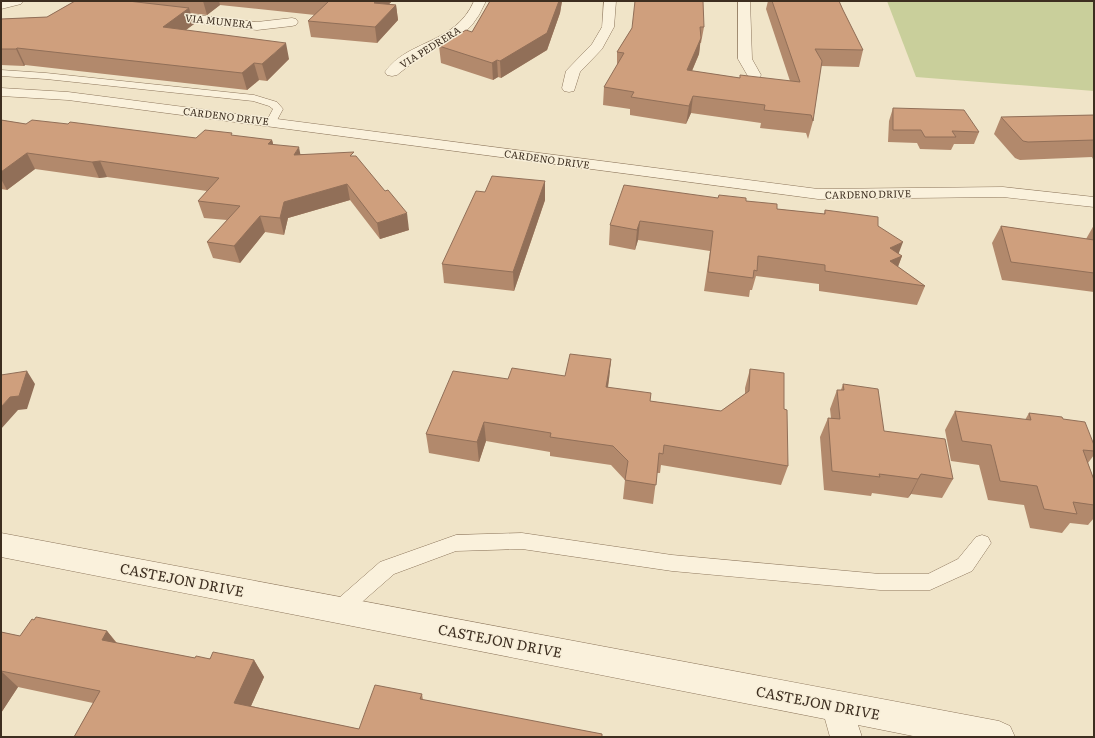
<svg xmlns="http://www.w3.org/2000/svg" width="1095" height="738" font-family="Literata,serif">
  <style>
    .green { fill: #c9cf9b }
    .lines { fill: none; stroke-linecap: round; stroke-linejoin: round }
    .service-casing { stroke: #8d765c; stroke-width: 1 }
    .minor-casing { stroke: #8d765c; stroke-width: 1 }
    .tertiary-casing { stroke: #8d765c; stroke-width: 1 }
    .service { fill: #faf1dc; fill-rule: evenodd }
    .minor { fill: #faf1dc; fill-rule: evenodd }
    .tertiary { fill: #faf1dc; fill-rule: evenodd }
    .wall { fill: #b2896c }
    .shaded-wall { fill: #916f58 }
    .building { fill: #cf9f7d; stroke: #916f58 }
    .labels { text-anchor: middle; stroke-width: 3; stroke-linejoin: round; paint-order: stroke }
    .far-street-label { font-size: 10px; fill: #3d2e20; stroke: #f7eed8 }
    .near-street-label { font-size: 14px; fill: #3d2e20; stroke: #f7eed8 }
  </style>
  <rect width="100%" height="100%" fill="#f0e4c8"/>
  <polygon class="green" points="887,1 1094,1 1094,91 916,77"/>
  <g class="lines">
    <defs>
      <g id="service">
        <polygon points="1,70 46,73 254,95 277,102 283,109 275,124 271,125 266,122 273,109 269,106 253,101 46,79 1,76"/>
        <polygon points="522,533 672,555 880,574 928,574 958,559 976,537 982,535 988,537 991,543 972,571 930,590 880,590 672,571 522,549 456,551 394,574 346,616 339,619 332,616 329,610 332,604 380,562 456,535"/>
      </g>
      <g id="minor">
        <polygon points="1,1 23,1 21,4 1,9"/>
        <path d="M474 1H486L479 15 472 25 464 33 421 56 397 75 392 76 387 75 385 72C408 39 455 45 474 1Z"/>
        <polygon points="604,1 616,1 614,27 602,49 580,72 574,91 569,92 564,91 562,88 566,71 592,44 602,27"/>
        <polygon points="738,1 750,1 752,59 761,75 759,78 754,79 749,78 738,59"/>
        <polygon points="162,11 257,22 292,18 296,19 298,22 296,25 292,26 257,30 158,18 156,15 158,12"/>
        <polygon points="1,533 999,721 1010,726 1015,737 918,737 858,725 862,737 830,737 825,719 1,557"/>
      </g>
      <polygon id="tertiary" points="1,88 68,92 818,189 1003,187 1094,197 1094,207 1003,197 818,199 68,100 1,96"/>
    </defs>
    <use href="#service" class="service-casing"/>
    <use href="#minor" class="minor-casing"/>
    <use href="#tertiary" class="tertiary-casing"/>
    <use href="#service" class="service"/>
    <use href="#minor" class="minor"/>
    <use href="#tertiary" class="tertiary"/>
  </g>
  <g class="wall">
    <polygon points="75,1 392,1 389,4 396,5 398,20 377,43 311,37 308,21 315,15 220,5 207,15 190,13 194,24 186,30 289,59 267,81 259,80 247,90 25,65 24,66 1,65 1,19 47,17"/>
    <polygon points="490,1 562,1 560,13 547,50 501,78 498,77 493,80 441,63 439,46 472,32"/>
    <polygon points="768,1 839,1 843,10 863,50 859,67 821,66 813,121 808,139 806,133 760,128 761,123 691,113 686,124 630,115 630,109 603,105 604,87 617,66 617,52 632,28 704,27 701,43 700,43 699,54 692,71 740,78 790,81 766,9"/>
    <polygon points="893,108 979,132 974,144 954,144 951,150 920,149 917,143 888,142 889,121"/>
    <polygon points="1094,115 1094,161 1092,157 1020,160 1015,158 994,134 1001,117"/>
    <polygon points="1,120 26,124 68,124 196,138 233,136 272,140 273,144 300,154 354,156 409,230 380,239 350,200 288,218 284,235 265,232 240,263 213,258 207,242 227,220 204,218 198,201 207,191 107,177 99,178 35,169 7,190 1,189"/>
    <polygon points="545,181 545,200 514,291 444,283 442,264 485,192"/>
    <polygon points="746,201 777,209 824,214 825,210 878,226 898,254 902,256 898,267 925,286 917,305 819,291 819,284 756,276 752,290 750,290 749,297 704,291 710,251 638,240 635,250 609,245 610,225"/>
    <polygon points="1094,225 1094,292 1002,280 992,243 1001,226 1086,239"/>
    <polygon points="611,359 609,379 608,388 650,401 721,411 745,394 745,388 750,369 784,409 788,466 781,485 661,465 660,473 657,473 653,504 623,499 625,480 611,465 550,456 550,452 486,441 479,462 429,453 426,434 508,379 565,376"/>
    <polygon points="843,384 884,431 953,479 942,498 911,494 908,498 872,493 871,496 824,490 820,437 828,418 831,418 830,409 837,390 841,390"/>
    <polygon points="955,411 1025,420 1029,413 1063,419 1094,445 1094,455 1088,463 1094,480 1094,518 1088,525 1070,523 1062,533 1030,528 1024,505 988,500 979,465 951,461 945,430"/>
    <polygon points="34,620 107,631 117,643 195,658 254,660 264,677 251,706 359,729 422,694 423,700 602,734 74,737 93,703 18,687 1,713 1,632 20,636"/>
  </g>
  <g class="shaded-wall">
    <polygon points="203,1 219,1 220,5 207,15"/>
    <polygon points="376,1 392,1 376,18 374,3"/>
    <polygon points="559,1 562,1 560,13 547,50 501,78 500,61"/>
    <polygon points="396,5 398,20 377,43 375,27"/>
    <polygon points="189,8 194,24 168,43 163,27"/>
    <polygon points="701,38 699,54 685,87 687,70"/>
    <polygon points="286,43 289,59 267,81 262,64"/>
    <polygon points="17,48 25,65 24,66 16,49"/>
    <polygon points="497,60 498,77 493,80 492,63"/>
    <polygon points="254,63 259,80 247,90 242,73"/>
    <polygon points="693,96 691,113 686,124 689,106"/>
    <polygon points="272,140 276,155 268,144"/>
    <polygon points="299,147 302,163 294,155"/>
    <polygon points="27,153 35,169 7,190 1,179 1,172"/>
    <polygon points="100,161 107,177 99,178 92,162"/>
    <polygon points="545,181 545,200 514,291 513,272"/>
    <polygon points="347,184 350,200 288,218 284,235 280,218 284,202"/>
    <polygon points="407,213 409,230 380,239 377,223"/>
    <polygon points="260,216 265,232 240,263 234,246"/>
    <polygon points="640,221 638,240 635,250 637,230"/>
    <polygon points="903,242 897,258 902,256 894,276 882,267 890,248"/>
    <polygon points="611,359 609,379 604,407 606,387"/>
    <polygon points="27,371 35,384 27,409 18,410 1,429 1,407 10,397"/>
    <polygon points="484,422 486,441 479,462 477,442"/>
    <polygon points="921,474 911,494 908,498 918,479"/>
    <polygon points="107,631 121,649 102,640"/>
    <polygon points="254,660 264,677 245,719 234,703"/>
    <polygon points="1,671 18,687 1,713"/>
  </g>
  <g class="building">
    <polygon points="75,1 128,1 189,8 163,27 286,43 262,64 254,63 242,73 17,48 16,49 1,49 1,19 47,17"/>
    <polygon points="326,1 376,1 374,3 396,5 375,27 308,21 329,1"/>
    <polygon points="490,1 559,1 547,33 500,61 497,60 492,63 439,46 466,30 472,32"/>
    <polygon points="635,1 703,1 704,27 700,27 701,38 687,70 740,78 740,75 800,82 772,1 839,1 843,10 863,50 815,49 822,61 813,121 811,115 764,110 765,105 693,96 689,106 631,97 634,92 604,87 624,53 617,52 632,28"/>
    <polygon points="893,108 964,110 979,132 952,131 956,137 925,137 921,130 893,130"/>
    <polygon points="1094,115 1094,140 1028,142 1023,141 1001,117"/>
    <polygon points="1,120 26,124 32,120 68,124 70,122 196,138 205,130 232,133 231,135 272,140 268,144 299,147 294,155 354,152 350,156 356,156 385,191 388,190 407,213 377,223 347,184 284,202 280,218 260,216 234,246 207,242 240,206 198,201 219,178 100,161 92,162 27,153 1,172"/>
    <polygon points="492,176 545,181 513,272 442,264 476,191 485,192"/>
    <polygon points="624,185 718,198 719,195 746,198 746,201 777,204 777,209 825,214 825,210 878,217 878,226 903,242 890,248 902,256 890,261 925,286 825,271 825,265 758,256 757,271 754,270 753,278 708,272 713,231 640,221 637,230 610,225"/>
    <polygon points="1001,226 1094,240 1094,273 1011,262"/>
    <polygon points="570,354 611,359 606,387 651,393 650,401 721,411 749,391 750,369 784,373 784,409 787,410 788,466 664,445 663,454 659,453 656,485 625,480 628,461 613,446 550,437 551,433 484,422 477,442 426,434 453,371 508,379 512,368 565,376"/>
    <polygon points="27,371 19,396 10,397 1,407 1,375"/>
    <polygon points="843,384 878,389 884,431 945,439 953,479 921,474 918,479 879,474 880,477 832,471 828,418 840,419 837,390 844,390"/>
    <polygon points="955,411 1031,420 1029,413 1062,417 1063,419 1085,422 1094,445 1094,451 1083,450 1094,480 1094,505 1073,502 1077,514 1044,509 1037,486 1000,481 991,445 962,441"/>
    <polygon points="36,617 107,631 102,640 195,658 196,656 210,659 213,652 254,660 234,703 359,729 375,685 422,694 420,699 602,734 602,737 74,737 100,691 1,671 1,632 20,636 32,619 34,620"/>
  </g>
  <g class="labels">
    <g class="far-street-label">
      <text transform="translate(219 21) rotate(6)" y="4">VIA MUNERA</text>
      <text transform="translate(430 47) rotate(-32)" y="4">VIA PEDRERA</text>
      <text transform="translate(226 116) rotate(7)" y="4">CARDENO DRIVE</text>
      <text transform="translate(547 159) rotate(8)" y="4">CARDENO DRIVE</text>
      <text transform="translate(868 194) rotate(-1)" y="4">CARDENO DRIVE</text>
    </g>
    <g class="near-street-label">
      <text transform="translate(182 580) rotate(11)" y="5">CASTEJON DRIVE</text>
      <text transform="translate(500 641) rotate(11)" y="5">CASTEJON DRIVE</text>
      <text transform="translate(818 703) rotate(11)" y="5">CASTEJON DRIVE</text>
    </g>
  </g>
  <rect width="1095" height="738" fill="none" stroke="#3d2e20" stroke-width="4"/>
</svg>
